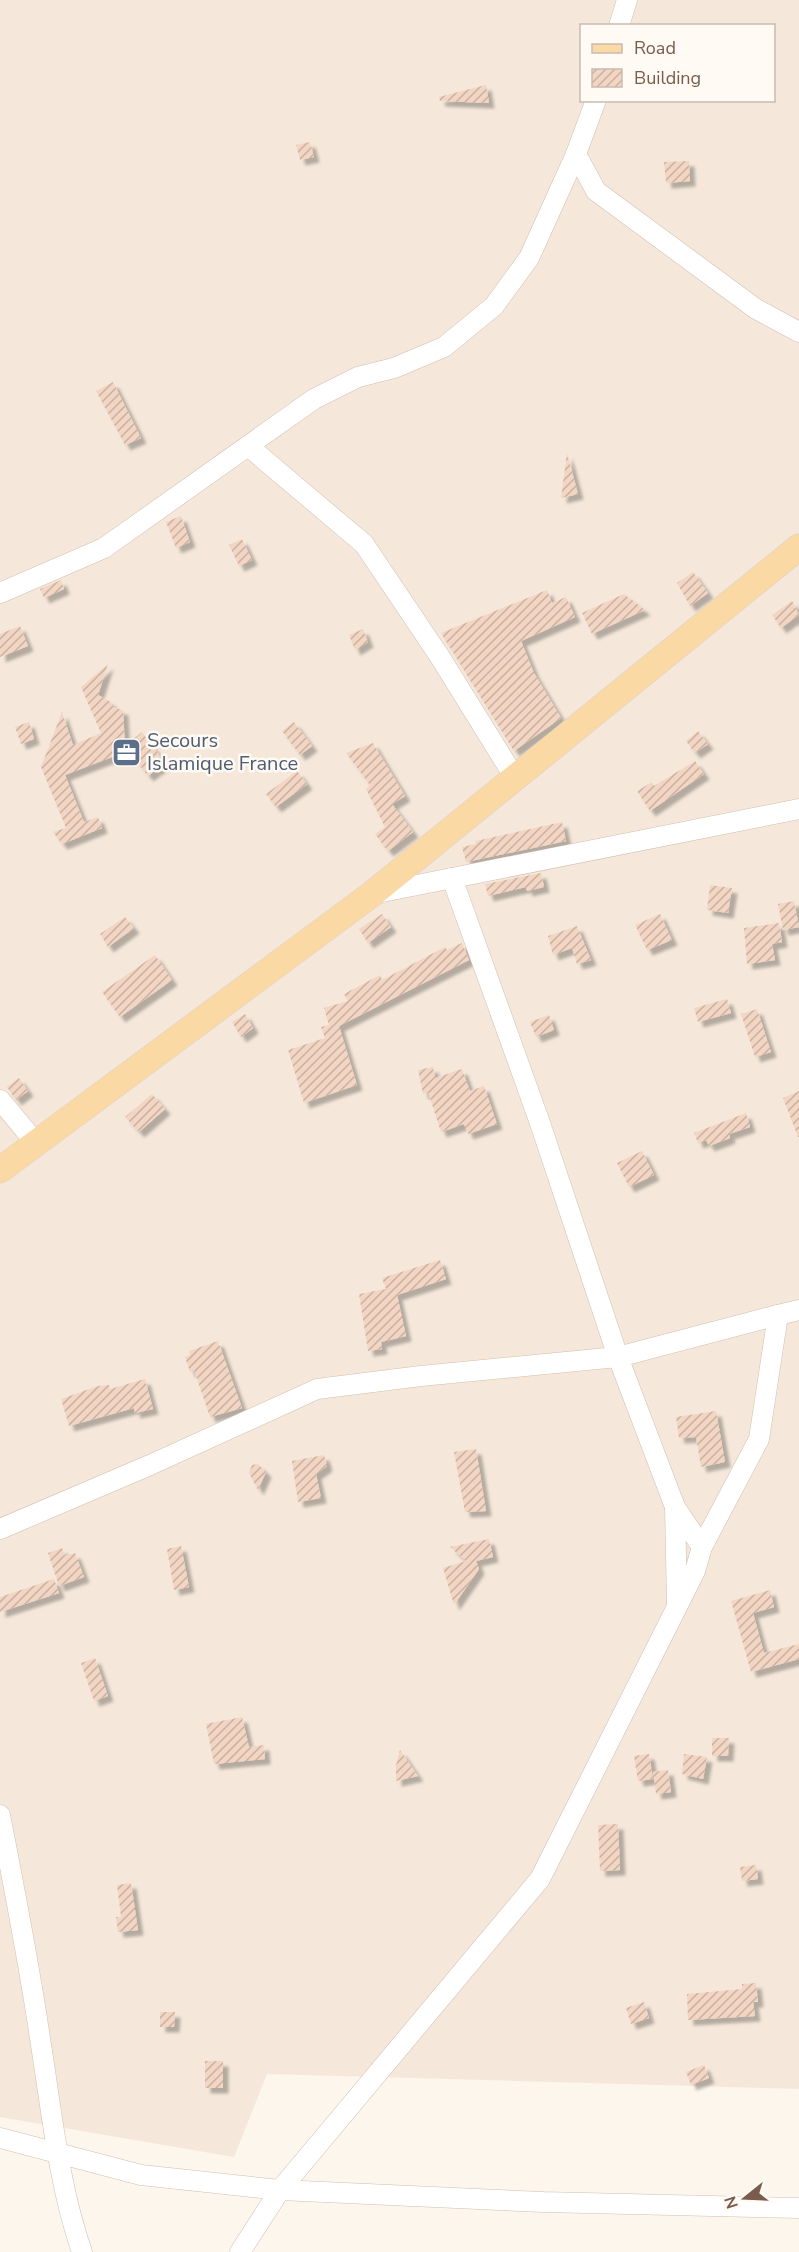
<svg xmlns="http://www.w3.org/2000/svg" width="799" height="2252" font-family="'Nunito Sans',sans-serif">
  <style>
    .residential { fill: #f5e8da; fill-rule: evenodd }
    .building { fill: url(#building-hatch); filter: url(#shadow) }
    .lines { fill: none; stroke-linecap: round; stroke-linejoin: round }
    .minor-casing { stroke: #d1beb0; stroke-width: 21 }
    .major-casing { stroke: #dad1cd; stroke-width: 27 }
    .minor { stroke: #fff; stroke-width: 20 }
    .major { stroke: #fbd9a5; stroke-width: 26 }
    .labels { text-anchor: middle; stroke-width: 5; stroke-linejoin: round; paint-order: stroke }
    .service-label { font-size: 20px; fill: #4e5e75; stroke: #fffaf3; text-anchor: start }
  </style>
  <defs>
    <pattern id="building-hatch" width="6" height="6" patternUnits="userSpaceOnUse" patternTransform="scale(1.5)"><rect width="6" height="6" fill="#f3d5c3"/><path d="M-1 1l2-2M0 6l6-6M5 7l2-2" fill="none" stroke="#cab0a1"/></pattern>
    <filter id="shadow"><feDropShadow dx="5.5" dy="5.5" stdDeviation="1.5" flood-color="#0004"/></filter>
  </defs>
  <rect width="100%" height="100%" fill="#fdf6ec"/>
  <path class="residential" d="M0 0H799V2089L267 2074 234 2157 0 2117ZM582 26H774V100H582Z"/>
  <g class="building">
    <polygon points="486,85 489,103 440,101 439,97"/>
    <polygon points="310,142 314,157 300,160 296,145"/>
    <polygon points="689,161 690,181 666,183 664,162"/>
    <polygon points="113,382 141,438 125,445 96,391"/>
    <polygon points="567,453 578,494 561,498"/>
    <polygon points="181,516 190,542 176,548 166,522"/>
    <polygon points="242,539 252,560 239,566 229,545"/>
    <polygon points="693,572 708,593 690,606 677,583"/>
    <polygon points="61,580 64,589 44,598 40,589"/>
    <polygon points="547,590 552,603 566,597 575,617 521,641 534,673 561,718 514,751 441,633"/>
    <polygon points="624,594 645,610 592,634 582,613"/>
    <polygon points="792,601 799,615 781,628 772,615"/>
    <polygon points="20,626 28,646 0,657 0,634"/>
    <polygon points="363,629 368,642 355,650 349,635"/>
    <polygon points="108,664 98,695 111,702 112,707 123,710 125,746 142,732 165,763 148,776 125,746 125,752 65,775 84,822 98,817 102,828 62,844 53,832 66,828 41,767 62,712 73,745 101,733 81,687"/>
    <polygon points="29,722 34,739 21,744 15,727"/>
    <polygon points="294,722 312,746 300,755 282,731"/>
    <polygon points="698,731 708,744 695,753 686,741"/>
    <polygon points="373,743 405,796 392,804 413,832 388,851 375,834 385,827 366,789 370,785 346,753"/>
    <polygon points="695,761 704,774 650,811 637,791 652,782 654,786"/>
    <polygon points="297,771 307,784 276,807 266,794"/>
    <polygon points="562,822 566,841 466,862 462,847 476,844 476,841"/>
    <polygon points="541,873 544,887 527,891 526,887 488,896 485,884"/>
    <polygon points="710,885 732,888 728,913 707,910"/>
    <polygon points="794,901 799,927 783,930 778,904"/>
    <polygon points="382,914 391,927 368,943 359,929"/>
    <polygon points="660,914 672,940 647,950 635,925"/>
    <polygon points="125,917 134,928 108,947 100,934"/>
    <polygon points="779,923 782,942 772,944 775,960 747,964 744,928"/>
    <polygon points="577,926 591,960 577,964 572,948 553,955 548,936"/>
    <polygon points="462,943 469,960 339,1026 357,1085 304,1103 288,1050 325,1038 321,1027 329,1025 324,1008 348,1001 344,994 380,975 382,980 445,947 447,950"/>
    <polygon points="155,955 172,980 120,1017 102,992"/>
    <polygon points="727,999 731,1013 698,1022 694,1008"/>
    <polygon points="757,1009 771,1052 755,1057 741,1014"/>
    <polygon points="245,1014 253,1028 241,1037 232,1022"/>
    <polygon points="549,1015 554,1030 536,1037 530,1022"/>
    <polygon points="433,1067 435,1078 462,1069 470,1091 484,1086 497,1124 468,1134 464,1124 441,1132 428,1092 423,1094 418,1070"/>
    <polygon points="19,1078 28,1091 16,1100 7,1087"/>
    <polygon points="799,1091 799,1137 798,1137 783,1098"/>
    <polygon points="152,1094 165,1109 139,1132 125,1117"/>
    <polygon points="746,1113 750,1127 729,1134 730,1138 709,1146 706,1140 698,1143 694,1133"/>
    <polygon points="642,1151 654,1175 629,1187 617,1163"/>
    <polygon points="440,1260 446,1279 397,1295 406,1336 381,1342 382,1349 368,1351 359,1294 386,1289 382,1278"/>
    <polygon points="218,1341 242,1408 210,1417 194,1370 190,1372 185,1357 190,1355 189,1351"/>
    <polygon points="145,1379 153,1409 135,1413 134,1408 69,1426 61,1399 98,1386 109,1385 110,1389"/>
    <polygon points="716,1411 725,1462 701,1467 696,1437 679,1438 676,1417"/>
    <polygon points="476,1449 486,1511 465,1512 454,1452"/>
    <polygon points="324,1455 327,1466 316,1474 321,1498 298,1502 292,1461"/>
    <polygon points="258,1464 266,1472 258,1490 249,1473 252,1465"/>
    <polygon points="489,1539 493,1557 476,1561 479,1569 454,1605 443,1568 466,1561 450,1547"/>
    <polygon points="181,1546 189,1587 174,1590 167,1549"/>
    <polygon points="62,1548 65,1556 75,1553 84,1577 59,1586 48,1553"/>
    <polygon points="54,1579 59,1593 0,1612 0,1597"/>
    <polygon points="770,1590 774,1607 753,1613 764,1653 799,1644 799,1659 751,1672 731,1601"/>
    <polygon points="95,1658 108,1696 94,1701 81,1663"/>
    <polygon points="242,1717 249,1747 264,1745 265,1759 214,1764 206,1724"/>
    <polygon points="712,1738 729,1738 728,1756 712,1756"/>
    <polygon points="400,1750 418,1776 396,1781 396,1765"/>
    <polygon points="649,1754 653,1779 638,1781 634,1756"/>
    <polygon points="684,1754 707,1757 703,1779 682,1774"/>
    <polygon points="668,1770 671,1792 656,1794 653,1772"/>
    <polygon points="618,1824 620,1870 600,1871 598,1825"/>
    <polygon points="756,1865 758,1879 742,1881 740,1867"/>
    <polygon points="131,1883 138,1930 118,1932 116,1917 121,1917 117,1885"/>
    <polygon points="756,1983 758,2002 753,2002 755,2016 688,2020 687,1994 742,1989 742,1984"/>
    <polygon points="644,2002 649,2018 631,2024 626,2008"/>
    <polygon points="160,2012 175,2012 174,2027 160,2027"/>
    <rect x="205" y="2061" width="18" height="27"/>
    <polygon points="704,2065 709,2078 691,2085 686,2072"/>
  </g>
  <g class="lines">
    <defs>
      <g id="minor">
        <polyline points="619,26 627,0"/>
        <polyline points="576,154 596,191 756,309 799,332"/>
        <polyline points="248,446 364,544 440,657 515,778"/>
        <polyline points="0,593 104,548 314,399 358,377 394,368 444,347 494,306 529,258 576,154 596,100"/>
        <polyline points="452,878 540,1123 618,1357 675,1507"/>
        <polyline points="372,894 799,809"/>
        <polyline points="0,1100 35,1142"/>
        <polyline points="0,1529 150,1465 317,1389 421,1376 618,1357 778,1315"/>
        <polyline points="677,1602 675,1507 702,1547"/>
        <path d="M0 1815C15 1892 30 1968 41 2045 52 2114 59 2186 82 2252"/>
        <polyline points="0,2138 141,2175 280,2190 543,2202 799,2208"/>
        <polyline points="240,2252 280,2190 540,1879 695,1571 702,1547 759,1439 778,1315 799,1310"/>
      </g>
      <polyline id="major" points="0,1170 372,894 799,547"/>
    </defs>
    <use href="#minor" class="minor-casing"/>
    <use href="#major" class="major-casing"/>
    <use href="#minor" class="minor"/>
    <use href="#major" class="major"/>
  </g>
  <defs>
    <symbol id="office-square" viewBox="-11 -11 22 22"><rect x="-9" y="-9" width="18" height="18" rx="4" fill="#5c6f8a" stroke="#fffaf3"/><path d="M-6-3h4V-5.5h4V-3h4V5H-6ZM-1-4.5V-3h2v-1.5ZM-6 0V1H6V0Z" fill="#fff"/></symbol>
  </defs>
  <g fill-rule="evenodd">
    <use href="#office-square" x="110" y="736" width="33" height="33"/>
  </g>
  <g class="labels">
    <g class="service-label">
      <text x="147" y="747">Secours<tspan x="147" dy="23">Islamique France</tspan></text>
    </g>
  </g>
  <rect x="580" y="24" width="195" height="78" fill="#fffaf3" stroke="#cabbb1" stroke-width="1.5"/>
  <rect x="592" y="44" width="30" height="9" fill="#fbd9a5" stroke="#cabbb1" stroke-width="1.5"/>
  <text x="634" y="54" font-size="18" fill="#7a5c4d">Road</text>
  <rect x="592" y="69" width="30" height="18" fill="url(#building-hatch)" stroke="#cabbb1" stroke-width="1.5"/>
  <text x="634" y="84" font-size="18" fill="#7a5c4d">Building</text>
  <g transform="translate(745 2198) rotate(252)" stroke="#fffaf3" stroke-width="4.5" paint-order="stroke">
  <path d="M0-4.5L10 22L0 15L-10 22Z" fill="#7a5c4d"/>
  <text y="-9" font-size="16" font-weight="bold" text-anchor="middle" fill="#7a5c4d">N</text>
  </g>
</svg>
